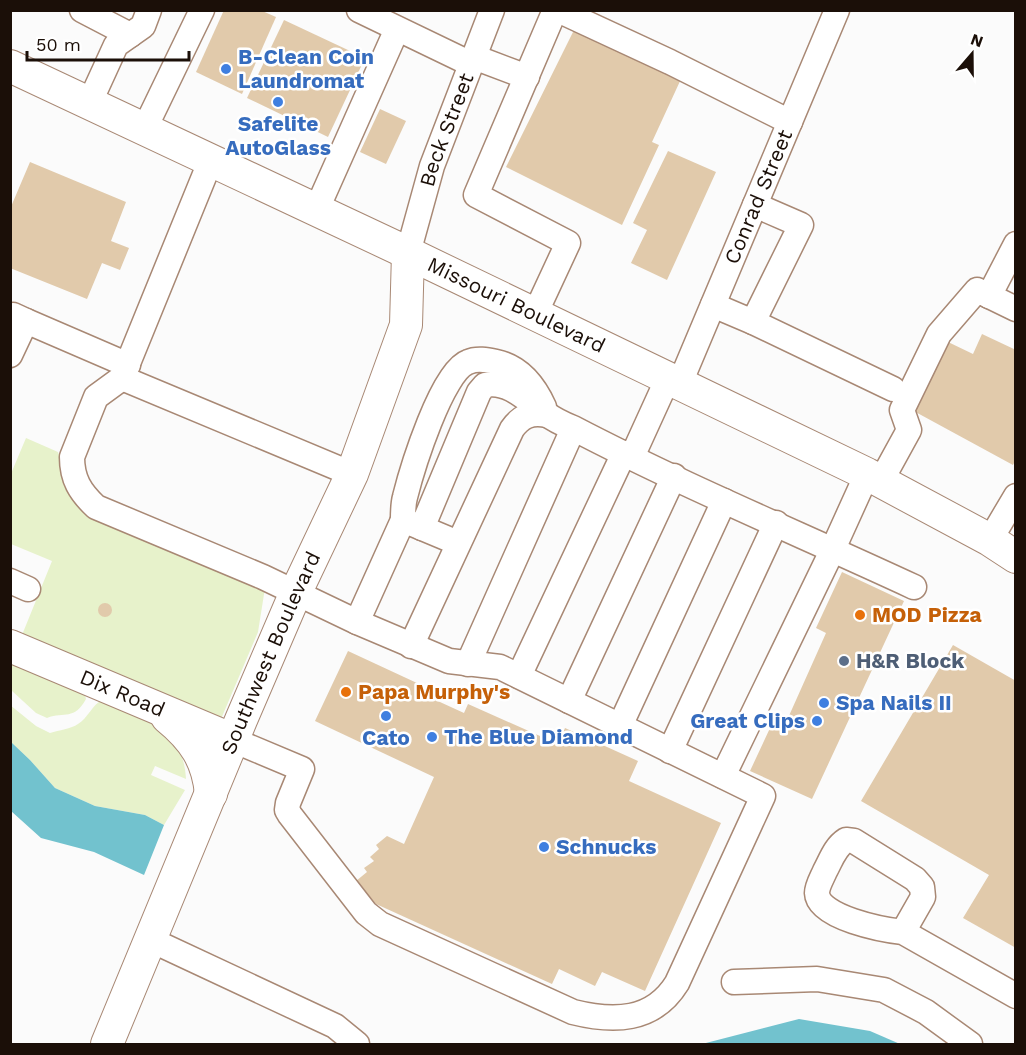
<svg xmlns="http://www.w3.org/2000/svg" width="1026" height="1055" font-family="'Work Sans',sans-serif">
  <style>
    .green { fill: #e7f2cb }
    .water { fill: #72c2ce }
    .building { fill: #e1caab }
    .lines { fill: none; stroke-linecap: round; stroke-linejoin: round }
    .minor-casing { stroke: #a88874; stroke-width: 27 }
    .major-casing { stroke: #a88874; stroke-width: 34 }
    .minor { stroke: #fff; stroke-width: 24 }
    .major { stroke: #fff; stroke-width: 32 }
    .shop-dot { fill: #3f7fe0; stroke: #fff; stroke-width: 2 }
    .food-dot { fill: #e8710a; stroke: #fff; stroke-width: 2 }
    .service-dot { fill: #5c6f8a; stroke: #fff; stroke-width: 2 }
    .labels { text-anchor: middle; stroke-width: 5; stroke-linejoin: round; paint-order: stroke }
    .shop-label { font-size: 21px; font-weight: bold; fill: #366cbe; stroke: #fff; text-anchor: start }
    .street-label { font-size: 21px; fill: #1b0f08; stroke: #fff }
    .food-label { font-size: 21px; font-weight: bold; fill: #c56008; stroke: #fff; text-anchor: start }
    .service-label { font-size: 21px; font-weight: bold; fill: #4e5e75; stroke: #fff; text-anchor: start }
  </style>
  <rect width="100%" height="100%" fill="#fbfbfb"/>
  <g class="green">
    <polygon points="26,438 58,452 70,488 265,588 258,632 221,719 22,635 52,561 11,544 10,476"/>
    <path d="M10 662 84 692 86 699C74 721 65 711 47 718L36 713 11 690Z"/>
    <path d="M102 700C144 717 183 726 186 779L155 766 151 775 185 790 164 825 145 815 95 806 55 788 30 760 11 742 10 705 36 726 50 733C59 730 71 729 78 724 88 718 92 705 102 700Z"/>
  </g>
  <g class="water">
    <polygon points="11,742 30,760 55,788 95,806 145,815 164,825 144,875 94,852 41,838 11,811"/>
    <polygon points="799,1019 870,1031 900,1044 702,1044"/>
  </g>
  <g class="building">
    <polygon points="224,10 260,10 276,17 242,94 196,72"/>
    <polygon points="284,20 365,58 328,137 247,98"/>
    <polygon points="574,30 681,79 652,142 659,145 622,225 506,167"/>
    <polygon points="380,109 406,121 386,164 360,152"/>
    <polygon points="668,151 716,172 667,280 631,263 647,230 633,223"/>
    <polygon points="30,162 126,202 111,241 129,248 120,270 102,263 87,299 10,268 10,209"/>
    <polygon points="982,334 1016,350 1016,459 1013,465 910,409 946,341 973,354"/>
    <polygon points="842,572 904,601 812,799 750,771 777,713 788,718 826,633 816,628"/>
    <circle cx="105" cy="610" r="7"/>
    <polygon points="953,645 1016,681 1016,948 963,918 989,875 861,801"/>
    <polygon points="348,651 432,690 429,697 464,713 468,704 558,744 565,728 638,761 629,781 721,823 645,991 602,972 595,986 559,969 552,984 376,904 356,881 367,872 364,868 374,861 370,857 379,849 376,845 387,836 404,844 434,777 315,721"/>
  </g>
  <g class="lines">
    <defs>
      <g id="minor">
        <polyline points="82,10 130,35"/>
        <polyline points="359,10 471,64"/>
        <polyline points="558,10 670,62 790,122"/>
        <polyline points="474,57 527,77"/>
        <polyline points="89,104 116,45 143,26 149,10"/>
        <polyline points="144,130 202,10"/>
        <path d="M210 162 122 378 96 397 72 457C72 479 80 492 96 507L263 577 357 622 449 661 500 667 763 796 677 983C653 1022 613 1022 573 1012L380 924 366 913 290 815 287 810 288 803 302 769 233 740"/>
        <polyline points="316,211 397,29"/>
        <path id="s1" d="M408 253 432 166 492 10"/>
        <polyline points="989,296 1016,244"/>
        <polyline points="713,305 753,322 801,225 755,205"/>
        <polyline points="535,314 568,243 476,195 555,10"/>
        <polyline points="26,321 128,365"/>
        <polyline points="753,322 893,389"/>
        <polyline points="10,355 26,321 13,315"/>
        <polyline points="122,378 352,474"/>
        <path id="s2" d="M680 383 837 10"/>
        <polyline points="632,457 668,378"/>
        <polyline points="881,481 909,430 902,410 939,334 977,290 1016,309"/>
        <path d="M403 520C403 512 403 504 405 497 412 469 442 371 468 362 477 358 487 360 496 362 520 367 534 385 544 407"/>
        <path d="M422 528 479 392 485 385C508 380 527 400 545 413 553 419 563 424 573 428 684 486 800 534 914 587"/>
        <polyline points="990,540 1016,496"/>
        <polyline points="10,581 28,589"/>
        <polyline points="357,622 403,520 458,543"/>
        <path d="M411 646 512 429C521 416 531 412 547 415"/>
        <polyline points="468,664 573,429"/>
        <polyline points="519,676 624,453"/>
        <polyline points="569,701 674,476"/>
        <polyline points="620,726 724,501"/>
        <polyline points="670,751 776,523"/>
        <polyline points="723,776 833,549 867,474"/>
        <path d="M903 932 923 897 922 887 915 879 854 841 846 840C835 847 831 860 825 871 822 878 817 886 817 893 818 918 884 930 903 932L1016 996"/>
        <polyline points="151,940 335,1026 357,1044"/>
        <polyline points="734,982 817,979 884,990 926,1012 970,1044"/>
      </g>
      <g id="major">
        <path id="s3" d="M10 66 408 253 867 474 990 540 1016 557"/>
        <path id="s4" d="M10 646 233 740"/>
        <path d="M167 717C194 739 208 760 211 794"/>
        <path id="s5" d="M107 1044 241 720 296 592 352 474 406 325 408 253"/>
      </g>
    </defs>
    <use href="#minor" class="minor-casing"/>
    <use href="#major" class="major-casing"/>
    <use href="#minor" class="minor"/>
    <use href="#major" class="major"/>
  </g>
  <g class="shop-dot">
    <circle cx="226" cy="69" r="6"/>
    <circle cx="278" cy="102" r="6"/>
    <circle cx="824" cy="703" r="6"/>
    <circle cx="386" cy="716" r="6"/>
    <circle cx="817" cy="721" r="6"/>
    <circle cx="432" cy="737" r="6"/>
    <circle cx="544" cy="847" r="6"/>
  </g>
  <g class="food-dot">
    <circle cx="860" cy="615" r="6"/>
    <circle cx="346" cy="692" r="6"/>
  </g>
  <circle class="service-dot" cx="844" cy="661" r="6"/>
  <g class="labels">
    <g class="shop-label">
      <text x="238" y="64">B-Clean Coin<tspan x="238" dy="24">Laundromat</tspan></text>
      <text x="278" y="131" text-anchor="middle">Safelite<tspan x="278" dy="24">AutoGlass</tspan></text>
      <text x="836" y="710">Spa Nails II</text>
      <text x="805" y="728" text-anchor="end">Great Clips</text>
      <text x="444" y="744">The Blue Diamond</text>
      <text x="386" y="745" text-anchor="middle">Cato</text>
      <text x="556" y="854">Schnucks</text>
    </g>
    <g class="street-label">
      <text dy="7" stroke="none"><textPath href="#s1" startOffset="129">Beck Street</textPath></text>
      <text dy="7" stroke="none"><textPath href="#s2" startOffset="202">Conrad Street</textPath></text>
      <text dy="7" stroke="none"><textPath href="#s3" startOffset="560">Missouri Boulevard</textPath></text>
      <text dy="7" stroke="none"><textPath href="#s5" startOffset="424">Southwest Boulevard</textPath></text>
      <text dy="7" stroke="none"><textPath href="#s4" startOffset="122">Dix Road</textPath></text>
    </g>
    <g class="food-label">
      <text x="872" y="622">MOD Pizza</text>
      <text x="358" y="699">Papa Murphy's</text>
    </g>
    <g class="service-label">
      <text x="856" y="668">H&amp;R Block</text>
    </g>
  </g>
  <rect width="1026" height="1055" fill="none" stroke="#1b0f08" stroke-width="24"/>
  <g transform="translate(972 54) rotate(20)" stroke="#ffffff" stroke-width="4.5" paint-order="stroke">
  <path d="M0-4.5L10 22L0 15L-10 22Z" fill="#1b0f08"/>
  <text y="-9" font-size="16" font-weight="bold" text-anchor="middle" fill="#1b0f08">N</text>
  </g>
  <path d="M27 51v9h162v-9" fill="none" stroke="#1b0f08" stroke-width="3"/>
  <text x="36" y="51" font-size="18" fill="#1b0f08" stroke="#ffffff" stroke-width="4.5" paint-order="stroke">50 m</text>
</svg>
